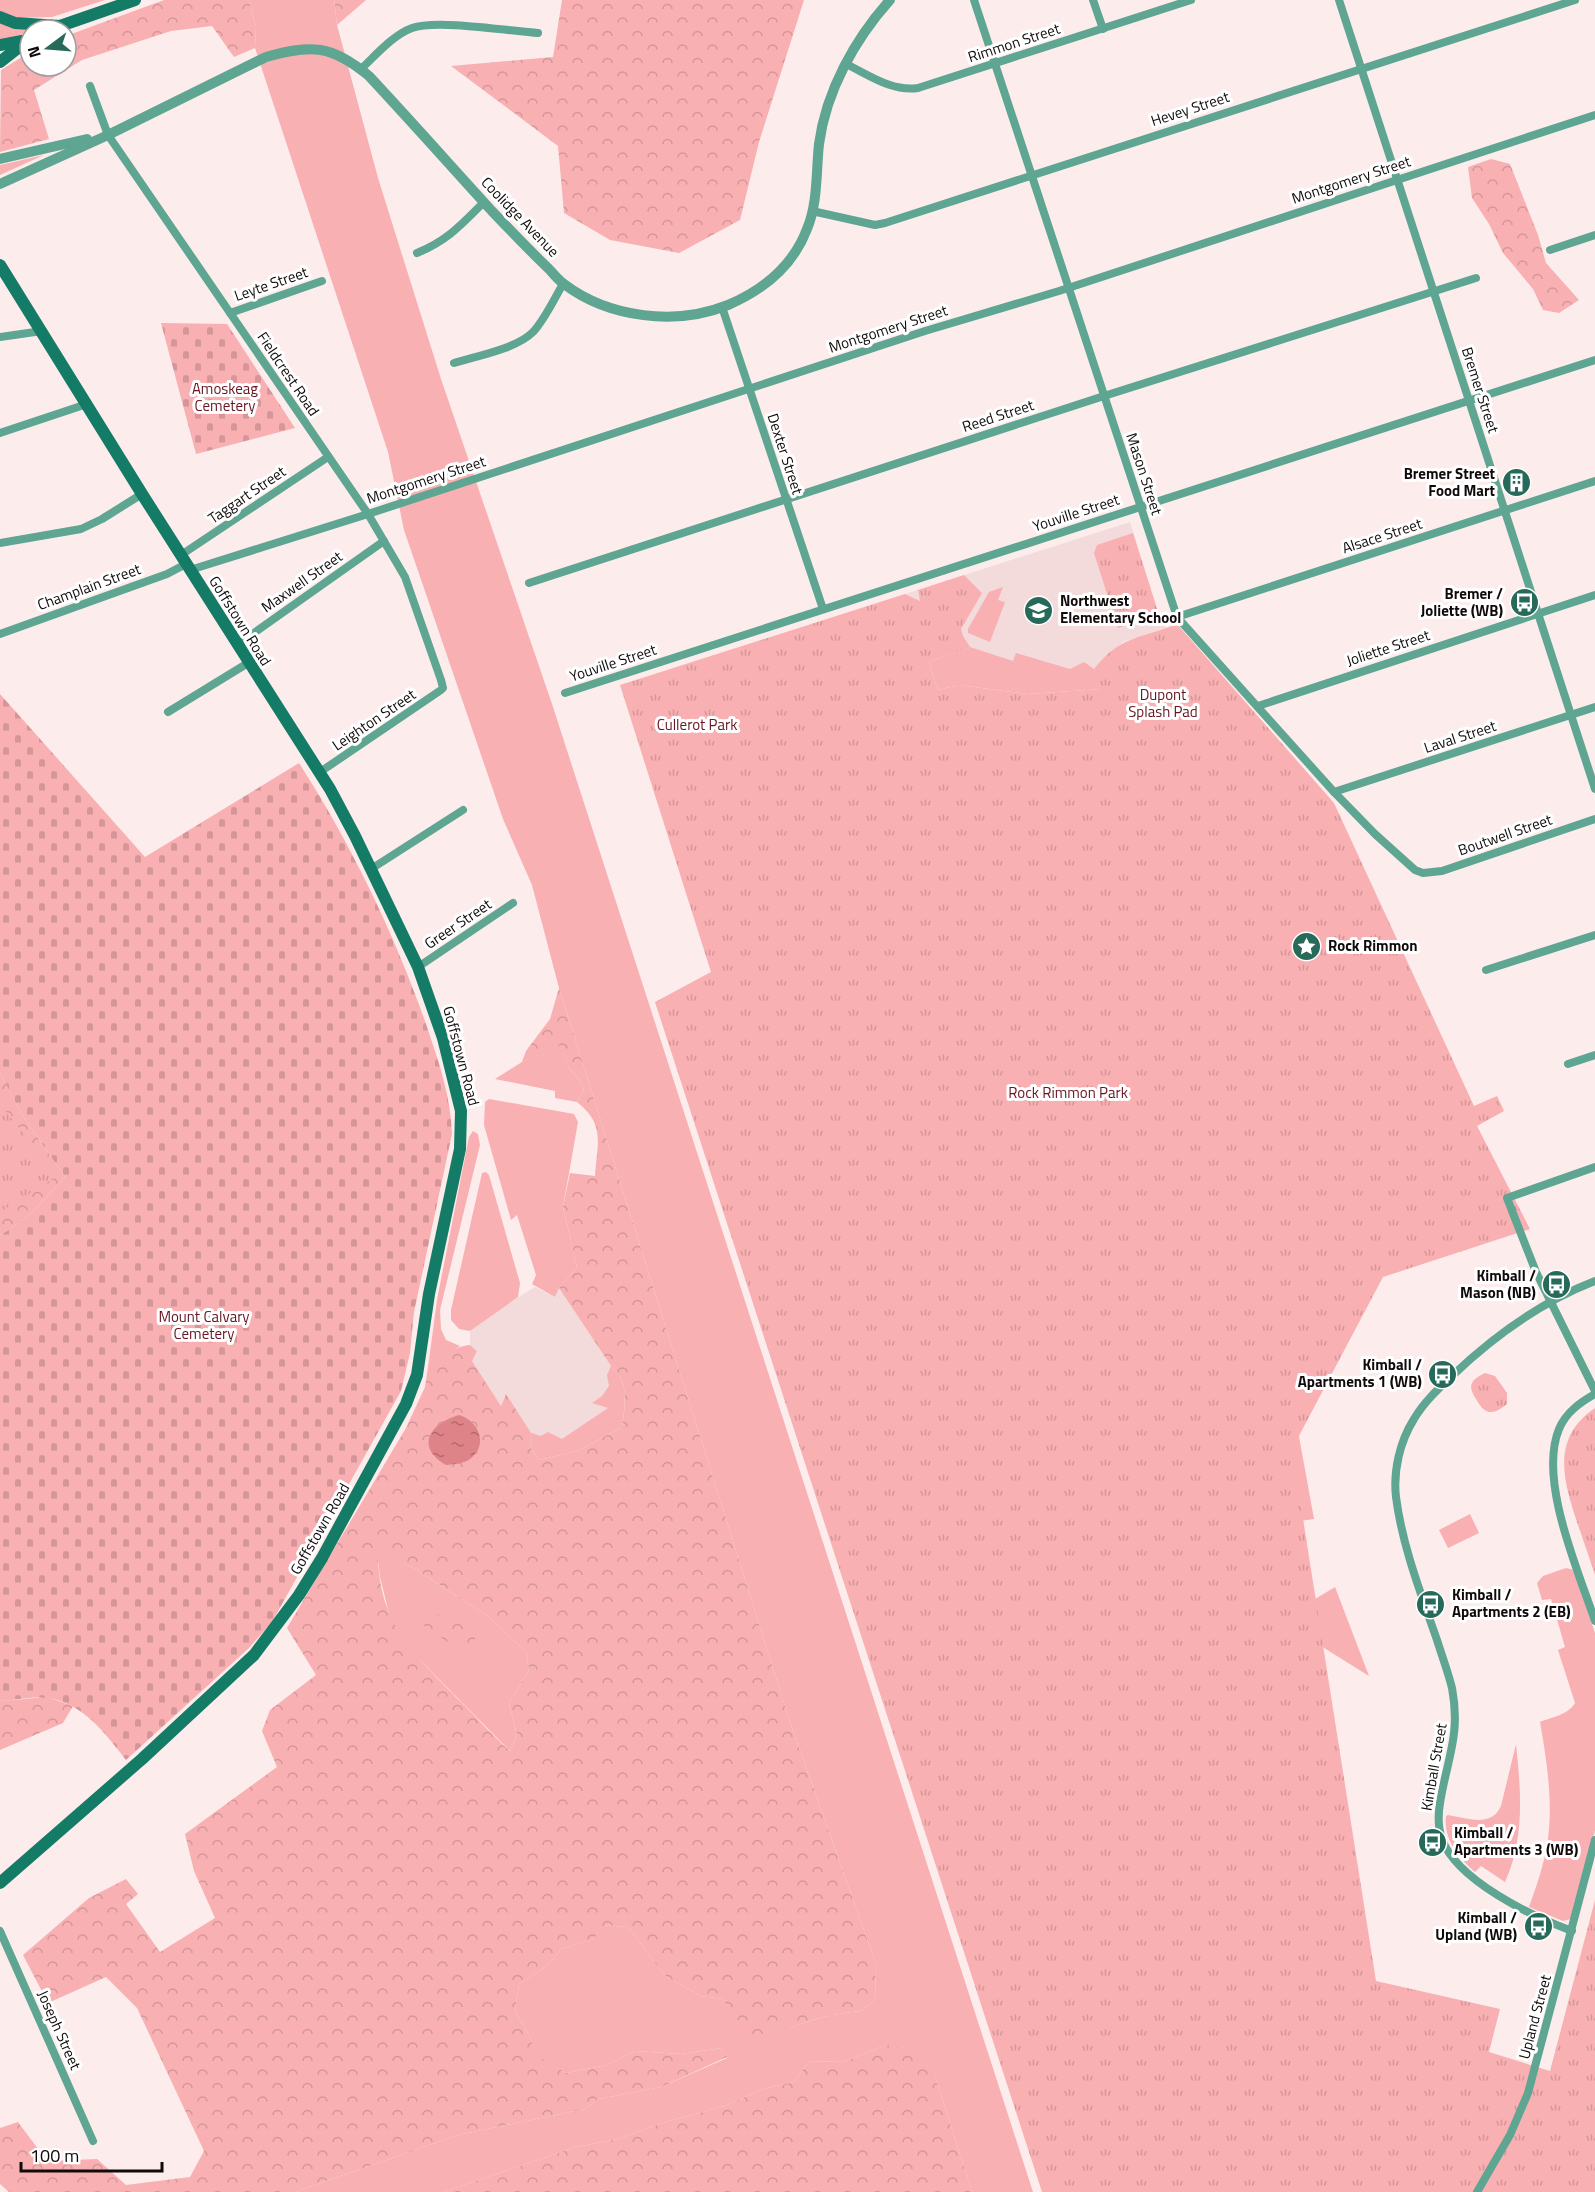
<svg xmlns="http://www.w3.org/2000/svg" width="1595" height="2192" font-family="'Titillium Web',sans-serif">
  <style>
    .built { fill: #f3dbdb }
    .grass { fill: #f8b0b2 }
    .forest { fill: url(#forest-crowns); fill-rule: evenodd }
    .cemetery { fill: url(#cemetery-stones) }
    .park { fill: url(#park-tufts) }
    .water { fill: url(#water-ripples) }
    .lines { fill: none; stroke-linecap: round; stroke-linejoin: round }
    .minor { stroke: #5ea592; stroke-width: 8 }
    .tertiary { stroke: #5ea592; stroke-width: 10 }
    .secondary { stroke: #147b66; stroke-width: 12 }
    .labels { text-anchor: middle; stroke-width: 6; stroke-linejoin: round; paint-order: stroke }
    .street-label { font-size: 15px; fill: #100a0b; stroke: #fff }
    .park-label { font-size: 15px; fill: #671522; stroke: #fff }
    .poi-label { font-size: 15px; font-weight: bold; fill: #100a0b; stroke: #fff; text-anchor: end }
  </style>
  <defs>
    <pattern id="forest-crowns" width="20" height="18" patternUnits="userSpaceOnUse" patternTransform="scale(1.5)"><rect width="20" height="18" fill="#f8b0b2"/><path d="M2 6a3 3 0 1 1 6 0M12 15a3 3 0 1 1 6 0" fill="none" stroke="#d49698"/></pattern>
    <pattern id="cemetery-stones" width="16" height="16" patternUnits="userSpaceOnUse" patternTransform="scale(1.5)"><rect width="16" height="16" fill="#f8b0b2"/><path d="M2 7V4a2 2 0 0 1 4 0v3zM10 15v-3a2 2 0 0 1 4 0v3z" fill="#d49698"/></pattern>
    <pattern id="park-tufts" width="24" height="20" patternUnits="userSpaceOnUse" patternTransform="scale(1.5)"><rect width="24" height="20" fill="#f8b0b2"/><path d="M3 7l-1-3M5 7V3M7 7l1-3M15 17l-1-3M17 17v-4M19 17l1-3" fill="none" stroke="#d49698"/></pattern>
    <pattern id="water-ripples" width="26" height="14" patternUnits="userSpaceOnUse" patternTransform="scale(1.5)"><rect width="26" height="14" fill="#de8387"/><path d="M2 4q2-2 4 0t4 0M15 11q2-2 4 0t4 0" fill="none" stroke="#b3696d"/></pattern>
  </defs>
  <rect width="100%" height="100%" fill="#fdecec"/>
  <g class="built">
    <polygon points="1130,522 1159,615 1166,628 1123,642 1094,669 959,685 920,601 905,594"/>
    <polygon points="535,1287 555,1297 559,1288 611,1366 618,1373 626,1395 539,1460 505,1395 501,1406 472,1361 477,1351 470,1345 470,1331 507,1304"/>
  </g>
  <g class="grass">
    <polygon points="0,0 105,0 52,17 17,18 0,11"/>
    <path d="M249 0H334L337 25 378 178 441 379 553 707 1033 2192H972L935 2076 886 2045 843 2062 809 2061 794 2082 763 2089 725 2106 665 2122 618 2139 576 2147 443 2192H295L458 2135 585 2109 598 2099 661 2087 727 2058 721 2048 681 2054 635 2051 607 2065 566 2073 537 2057 529 2035 515 2011 519 1984 548 1965 561 1949 594 1939 603 1925 628 1927 665 1976 701 1996 722 1999 756 2042C791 2026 823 2014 862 2011L875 1999 876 1964 790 1722 559 988 532 885 503 819 404 530 388 452 255 48 256 27Z"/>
    <polygon points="0,22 30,30 30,35 0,41"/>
    <polygon points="44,155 0,175 0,165"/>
    <polygon points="1003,587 998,600 1005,602 990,642 968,633 968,629 989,592"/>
    <polygon points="970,647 1013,661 1016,653 1070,669 1084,662 1094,669 1102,689 1028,694 959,685 938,690 929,662"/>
    <polygon points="561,1044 569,1069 579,1079 584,1090 577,1102 555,1098 555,1091 495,1079 522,1062"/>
    <polygon points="489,1099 574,1114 578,1122 563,1207 577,1267 559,1288 555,1297 532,1284 536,1275 517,1215 511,1220 484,1125 485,1102"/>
    <polygon points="473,1131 478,1134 480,1145 440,1310 441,1329 446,1340 460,1346 443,1357 429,1360 437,1300 469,1137"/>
    <polygon points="486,1172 489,1175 520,1283 518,1297 470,1331 459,1329 451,1320 451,1310 482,1173"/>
    <path d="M611 1366C630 1382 625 1405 622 1427L578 1451 539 1460 530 1447 531 1433 541 1436 548 1432 562 1439 608 1408 592 1403 602 1396 609 1386 607 1375Z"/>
    <polygon points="1298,1431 1314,1519 1279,1524 1268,1488"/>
    <polygon points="1470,1514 1479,1533 1448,1548 1439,1530"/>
    <polygon points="377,1552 412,1567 489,1617 526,1652 529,1670 509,1703 517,1735 510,1751 411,1651 390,1618 380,1577"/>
    <path d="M1566 1568 1574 1570 1595 1633V1831L1571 1919 1563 1921 1529 1907C1538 1882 1547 1856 1549 1829 1552 1794 1546 1756 1540 1722 1552 1717 1568 1715 1575 1703L1558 1650 1565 1647 1551 1599 1542 1600 1537 1583 1543 1576Z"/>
    <polygon points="1335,1587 1369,1676 1305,1636 1297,1610"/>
    <path d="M1516 1744C1521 1791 1525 1838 1505 1882L1481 1866 1475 1872C1459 1858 1443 1839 1446 1816L1448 1815C1467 1818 1491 1828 1501 1806Z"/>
  </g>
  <g class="forest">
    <polygon points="164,0 249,0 256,27 255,48 234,57 212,26 171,31 82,60 34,90 49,139 0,152 1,70 30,52 30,66 66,66 66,36"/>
    <polygon points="334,0 366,0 337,25"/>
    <polygon points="562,0 804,0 759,142 740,220 679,253 610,240 564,213 558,146 451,66 553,57"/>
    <polygon points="1491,159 1510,164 1538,235 1546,263 1579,300 1559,313 1543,310 1533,289 1503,253 1489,224 1472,198 1468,167"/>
    <path d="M559 988 790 1722 876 1964 875 1999 862 2011C822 2014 792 2026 755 2043L722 1999 701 1996 665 1976 628 1927 604 1925 594 1939 561 1949 548 1965 519 1984 515 2011 529 2035 537 2056 566 2073 607 2065 635 2051 681 2054 721 2048 727 2057 661 2087 598 2099 585 2109 458 2135 295 2192H9L0 2184V2128L18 2122 47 2161 97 2159 126 2185 190 2177 204 2151 137 2008 106 1977 48 2003 23 1955 89 1898 126 1879 138 1894 126 1904 160 1952 215 1918 194 1871 185 1834 277 1767 262 1731 270 1710 316 1675 287 1628 406 1428 425 1387 429 1360C444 1357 455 1346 470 1345L477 1351 472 1361 501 1406 506 1394 531 1433 530 1447 539 1460 578 1451 622 1427C625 1405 630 1382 611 1366L559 1288 577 1267 563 1207 570 1173 595 1176C597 1143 606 1125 577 1102L584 1090 579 1079 569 1069 561 1045 522 1062 526 1051 550 1019ZM378 1553 412 1567 489 1617 526 1652 529 1670 509 1703 517 1735 510 1751C493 1736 477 1718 461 1702 415 1655 378 1624 378 1553Z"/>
    <path d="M0 1073 21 1113 65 1177C45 1199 27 1221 0 1235Z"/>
    <polygon points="422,1612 451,1617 475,1632 475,1646 460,1651 419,1622"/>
    <polygon points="47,1697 73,1706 63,1723 0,1750 0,1699 1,1701"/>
    <polygon points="886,2045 915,2051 935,2076 972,2192 443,2192 576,2147 618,2139 665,2122 725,2106 763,2089 794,2082 809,2061 843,2062"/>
  </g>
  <g class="cemetery">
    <polygon points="161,323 227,324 295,428 196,454"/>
    <path d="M0 694 145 857 299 763C350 842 395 935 426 1024 438 1060 451 1096 452 1134L414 1312 410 1353 401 1391 272 1622 249 1648 126 1760C106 1734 82 1702 47 1698 33 1696 15 1700 1 1701L0 1699V1235C27 1221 45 1199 65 1177L21 1113 0 1073Z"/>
  </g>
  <g class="park">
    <polygon points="1133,533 1159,615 1118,628 1094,553 1097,545"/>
    <path d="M964 575 982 593 961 629 963 636 970 647 929 662 938 690 959 685 1028 694 1101 689 1094 669C1121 635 1140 639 1177 624L1334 803 1474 1106 1497 1096 1504 1111 1477 1126 1530 1229 1383 1277 1292 1449 1376 1981 1500 2009 1489 2052 1550 2071 1595 1900V2192H1042L655 1002 711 972 620 685 905 594 920 601 918 590Z"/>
    <polygon points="0,1104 57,1176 0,1212"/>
    <path d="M1485 1373 1495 1376 1507 1393V1404C1492 1416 1485 1415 1476 1399 1467 1385 1471 1380 1485 1373Z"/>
    <path d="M1595 1408V1575C1589 1557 1583 1539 1577 1522 1563 1480 1551 1438 1595 1408Z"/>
  </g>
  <path class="water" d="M459 1415C479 1421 489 1445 470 1459 463 1464 454 1464 446 1465 414 1446 431 1423 459 1415Z"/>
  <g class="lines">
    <g class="minor">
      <polyline points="974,0 1177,617 1334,792 1375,834 1415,870 1423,873 1442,871 1595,819"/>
      <polyline points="1093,0 1103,29"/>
      <polyline points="1339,0 1595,789"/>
      <path d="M846 64C869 75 892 92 918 88L1191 0"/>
      <path d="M361 69C376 55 393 35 412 28 436 19 510 31 538 33"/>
      <polyline points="90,86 108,135 368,514 405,577 441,680 443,688 441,690 320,772"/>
      <polyline points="812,211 875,225 885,223 1575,0"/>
      <polyline points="1550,250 1595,235"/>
      <path d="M417 253C448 240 461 225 484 202"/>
      <polyline points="722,307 823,609"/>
      <polyline points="230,313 322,281"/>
      <polyline points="0,337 42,331"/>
      <path d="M454 363C477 356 516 349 533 332 545 319 554 299 563 284"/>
      <polyline points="0,433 87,404"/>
      <polyline points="0,543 81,529 102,519 142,494"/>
      <polyline points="181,555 328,457"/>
      <polyline points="190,570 368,514 925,331 1059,291 1595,115"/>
      <polyline points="529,583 1104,396 1476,278"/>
      <polyline points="1177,617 1595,481"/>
      <polyline points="0,634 167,574 186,564"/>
      <polyline points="237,645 384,541"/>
      <polyline points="565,693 1595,360"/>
      <polyline points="1258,706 1595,595"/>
      <polyline points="168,712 248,663"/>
      <polyline points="1334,792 1595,707"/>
      <polyline points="371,869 463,810"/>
      <polyline points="418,967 513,903"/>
      <polyline points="1486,970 1595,935"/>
      <polyline points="1568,1064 1595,1055"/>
      <polyline points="1595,1167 1507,1198 1536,1272 1595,1391"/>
      <path d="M1595 1394C1581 1402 1566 1412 1559 1429 1538 1480 1578 1570 1595 1621"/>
      <polyline points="0,1931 93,2141"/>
      <path d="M1572 1931C1533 1917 1456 1880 1442 1839 1438 1828 1438 1815 1440 1803 1447 1759 1461 1735 1452 1688 1448 1672 1442 1656 1437 1640 1421 1594 1402 1545 1396 1497 1393 1471 1400 1441 1414 1419 1424 1402 1439 1388 1453 1375 1495 1335 1541 1302 1595 1281"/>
      <polyline points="1477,2192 1510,2135 1528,2093 1595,1840"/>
    </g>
    <g class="tertiary">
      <polyline points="0,159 87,139"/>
      <path d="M0 184 108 135 266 57C311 44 332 45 369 76 410 120 450 165 491 210 510 230 528 249 548 268 553 273 558 280 564 284 609 318 676 326 728 305 763 290 793 266 807 229 818 203 816 172 819 144 826 91 855 39 890 0"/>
    </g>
    <g class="secondary">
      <polyline points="0,17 15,23 60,26 135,0"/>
      <polyline points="0,45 22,41"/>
      <polyline points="0,62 28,40"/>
      <polyline points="0,265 142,494 330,789 355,836 418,967 443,1038 461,1111 460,1149 429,1294 417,1375 406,1404 322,1558 299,1595 254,1655 142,1759 0,1883"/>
    </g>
  </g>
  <defs>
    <symbol id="building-disc" viewBox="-11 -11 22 22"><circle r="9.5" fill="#286a5a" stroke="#fff"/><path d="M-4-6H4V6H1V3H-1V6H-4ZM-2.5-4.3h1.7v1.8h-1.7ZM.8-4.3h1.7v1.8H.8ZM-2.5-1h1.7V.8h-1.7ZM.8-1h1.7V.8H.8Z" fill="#fff"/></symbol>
    <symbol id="bus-disc" viewBox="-11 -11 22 22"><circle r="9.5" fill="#286a5a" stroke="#fff"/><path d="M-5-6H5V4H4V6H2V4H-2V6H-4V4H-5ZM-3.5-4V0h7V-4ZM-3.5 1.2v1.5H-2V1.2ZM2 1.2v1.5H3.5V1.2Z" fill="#fff"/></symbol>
    <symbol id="school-disc" viewBox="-11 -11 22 22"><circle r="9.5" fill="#286a5a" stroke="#fff"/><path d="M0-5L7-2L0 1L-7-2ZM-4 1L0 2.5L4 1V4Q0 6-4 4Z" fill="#fff"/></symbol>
    <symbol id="sight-disc" viewBox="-11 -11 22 22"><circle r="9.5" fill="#286a5a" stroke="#fff"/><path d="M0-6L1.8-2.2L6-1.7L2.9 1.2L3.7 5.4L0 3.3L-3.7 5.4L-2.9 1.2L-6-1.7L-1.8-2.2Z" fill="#fff"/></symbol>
  </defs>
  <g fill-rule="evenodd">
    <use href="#building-disc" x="1500" y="466" width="33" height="33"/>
    <use href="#bus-disc" x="1508" y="586" width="33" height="33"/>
    <use href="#school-disc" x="1022" y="594" width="33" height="33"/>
    <use href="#sight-disc" x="1290" y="930" width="33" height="33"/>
    <use href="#bus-disc" x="1540" y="1268" width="33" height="33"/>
    <use href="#bus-disc" x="1426" y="1358" width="33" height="33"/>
    <use href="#bus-disc" x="1414" y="1588" width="33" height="33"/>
    <use href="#bus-disc" x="1416" y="1826" width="33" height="33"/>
    <use href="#bus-disc" x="1522" y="1910" width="33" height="33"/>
  </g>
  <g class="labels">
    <g class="street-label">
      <text transform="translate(1014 43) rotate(-18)" y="5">Rimmon Street</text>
      <text transform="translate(1190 109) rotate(-18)" y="5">Hevey Street</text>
      <text transform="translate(1351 180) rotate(-18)" y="5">Montgomery Street</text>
      <text transform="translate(520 217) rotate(46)" y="5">Coolidge Avenue</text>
      <text transform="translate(271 284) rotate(-19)" y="5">Leyte Street</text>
      <text transform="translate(888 329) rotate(-18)" y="5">Montgomery Street</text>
      <text transform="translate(288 374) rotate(56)" y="5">Fieldcrest Road</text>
      <text transform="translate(1480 390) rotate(72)" y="5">Bremer Street</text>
      <text transform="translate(998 416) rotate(-18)" y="5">Reed Street</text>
      <text transform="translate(785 454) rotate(72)" y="5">Dexter Street</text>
      <text transform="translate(1144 474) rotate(72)" y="5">Mason Street</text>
      <text transform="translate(426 480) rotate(-18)" y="5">Montgomery Street</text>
      <text transform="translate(247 495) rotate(-34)" y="5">Taggart Street</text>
      <text transform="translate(1076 513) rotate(-18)" y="5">Youville Street</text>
      <text transform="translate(1382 536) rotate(-18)" y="5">Alsace Street</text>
      <text transform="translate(302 582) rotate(-35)" y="5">Maxwell Street</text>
      <text transform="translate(89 587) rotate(-20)" y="5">Champlain Street</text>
      <text transform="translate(240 621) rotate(58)" y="5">Goffstown Road</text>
      <text transform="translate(1388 648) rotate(-18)" y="5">Joliette Street</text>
      <text transform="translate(613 663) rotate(-18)" y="5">Youville Street</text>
      <text transform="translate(374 720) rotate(-34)" y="5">Leighton Street</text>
      <text transform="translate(1460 737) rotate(-18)" y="5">Laval Street</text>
      <text transform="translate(1505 835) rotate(-19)" y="5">Boutwell Street</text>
      <text transform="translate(458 924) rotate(-34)" y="5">Greer Street</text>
      <text transform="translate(461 1056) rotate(75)" y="5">Goffstown Road</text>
      <text transform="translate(320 1529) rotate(-60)" y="5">Goffstown Road</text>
      <text transform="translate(1434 1767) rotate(-80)" y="5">Kimball Street</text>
      <text transform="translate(1535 2017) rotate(-75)" y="5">Upland Street</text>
      <text transform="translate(59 2030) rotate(66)" y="5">Joseph Street</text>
    </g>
    <g class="park-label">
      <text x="225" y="394">Amoskeag<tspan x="225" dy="17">Cemetery</tspan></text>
      <text x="1163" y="700">Dupont<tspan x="1163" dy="17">Splash Pad</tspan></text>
      <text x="697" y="730">Cullerot Park</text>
      <text x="1068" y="1098">Rock Rimmon Park</text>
      <text x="204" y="1322">Mount Calvary<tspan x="204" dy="17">Cemetery</tspan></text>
    </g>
    <g class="poi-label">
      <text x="1495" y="479">Bremer Street<tspan x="1495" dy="17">Food Mart</tspan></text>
      <text x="1503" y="599">Bremer /<tspan x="1503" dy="17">Joliette (WB)</tspan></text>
      <text x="1060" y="606" text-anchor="start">Northwest<tspan x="1060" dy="17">Elementary School</tspan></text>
      <text x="1328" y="951" text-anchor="start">Rock Rimmon</text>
      <text x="1536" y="1281">Kimball /<tspan x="1536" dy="17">Mason (NB)</tspan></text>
      <text x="1422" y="1370">Kimball /<tspan x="1422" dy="17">Apartments 1 (WB)</tspan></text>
      <text x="1452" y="1600" text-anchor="start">Kimball /<tspan x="1452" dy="17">Apartments 2 (EB)</tspan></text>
      <text x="1454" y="1838" text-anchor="start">Kimball /<tspan x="1454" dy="17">Apartments 3 (WB)</tspan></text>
      <text x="1517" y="1923">Kimball /<tspan x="1517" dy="17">Upland (WB)</tspan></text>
    </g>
  </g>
  <g transform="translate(48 48) rotate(254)"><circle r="28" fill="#ffffff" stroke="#9f9d9d" stroke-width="1.5"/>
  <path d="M0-4.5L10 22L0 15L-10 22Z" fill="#286a5a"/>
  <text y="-9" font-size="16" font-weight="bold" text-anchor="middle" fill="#100a0b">N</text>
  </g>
  <path d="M21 2162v9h141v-9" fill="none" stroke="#100a0b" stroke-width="3"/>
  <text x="30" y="2162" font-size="18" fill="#100a0b" stroke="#ffffff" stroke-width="4.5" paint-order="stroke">100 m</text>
</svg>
